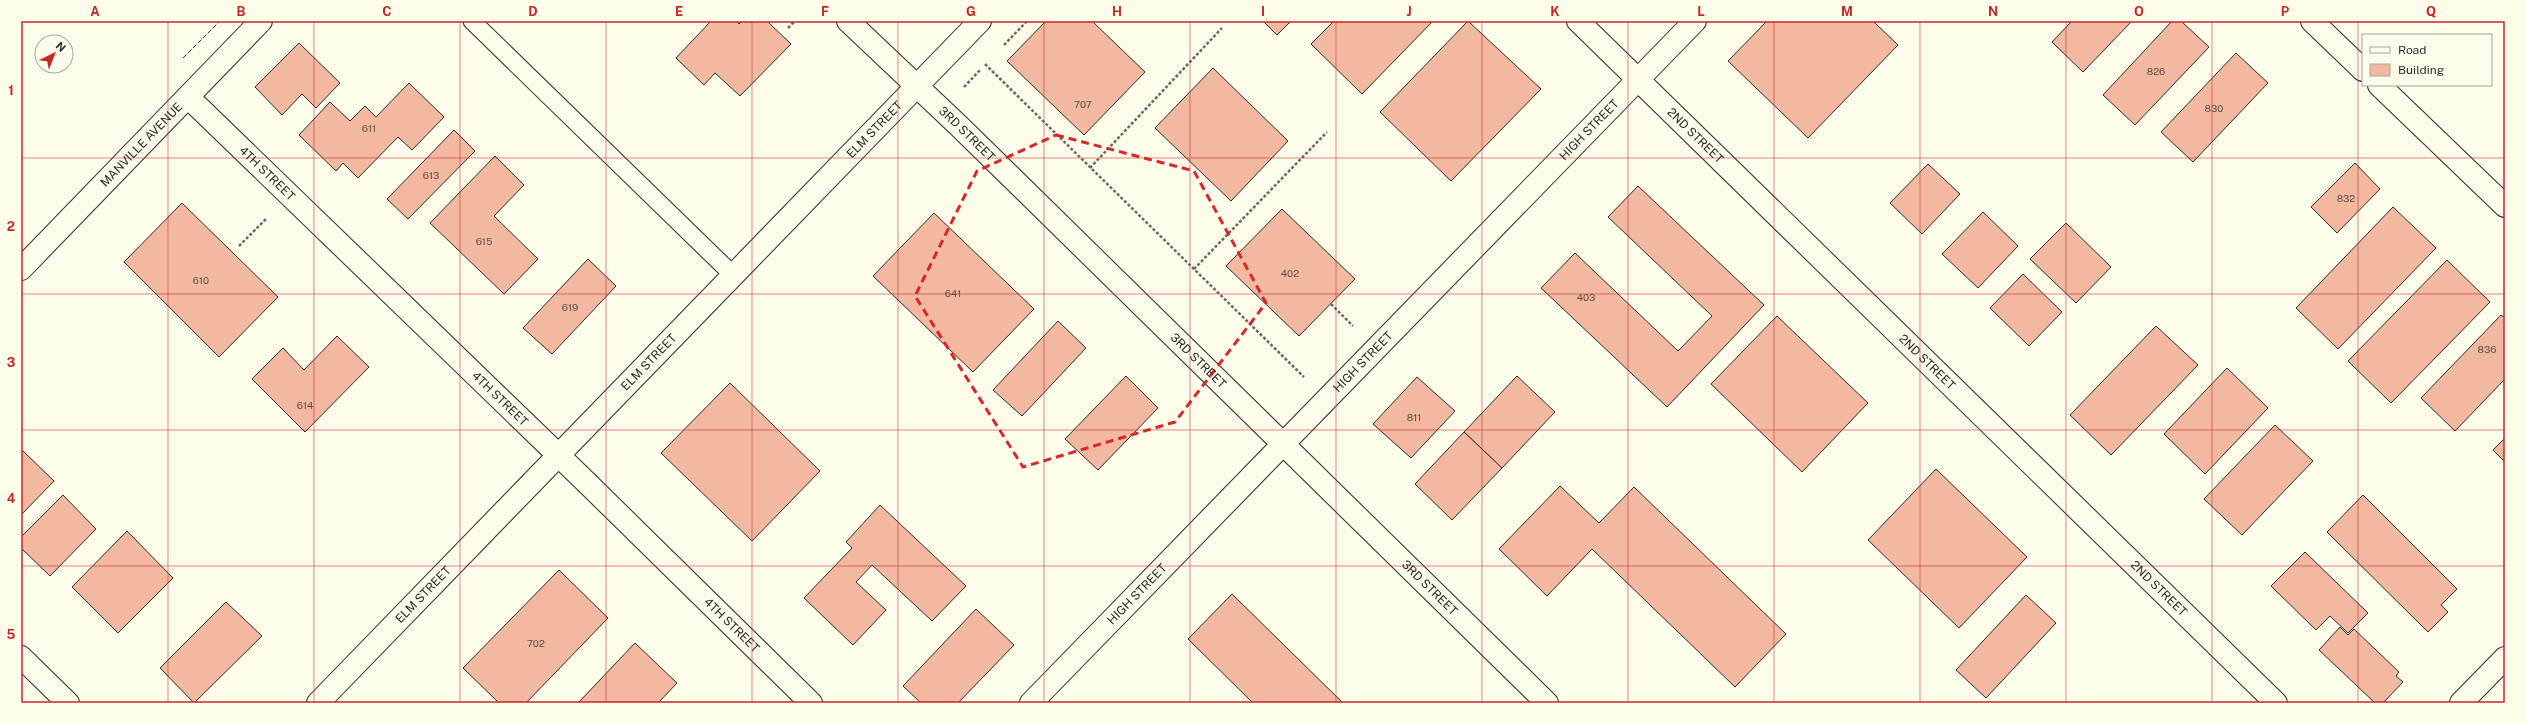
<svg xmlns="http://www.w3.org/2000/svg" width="2526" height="724" font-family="'Public Sans',sans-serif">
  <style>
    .building { fill: #f2b8a0; stroke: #2b2b2b }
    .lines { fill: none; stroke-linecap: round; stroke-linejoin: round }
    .lane-casing { stroke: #2b2b2b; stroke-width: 19 }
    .street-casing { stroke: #2b2b2b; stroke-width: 24 }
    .secondary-casing { stroke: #2b2b2b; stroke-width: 24 }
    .path { stroke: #6a6964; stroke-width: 2.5; stroke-dasharray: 3 2; stroke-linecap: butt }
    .lane { stroke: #fdfbea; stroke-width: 17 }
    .street { stroke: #fdfbea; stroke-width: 22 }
    .secondary { stroke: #fdfbea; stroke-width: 22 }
    .fence { stroke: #2b2b2b; stroke-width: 1; stroke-dasharray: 5 2; stroke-linecap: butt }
    .marked { fill: none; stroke: #d62828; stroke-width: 3; stroke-dasharray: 8 5; stroke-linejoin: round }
    .grid { fill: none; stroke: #c62828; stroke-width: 1; stroke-opacity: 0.55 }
    .labels { text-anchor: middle; stroke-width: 3; stroke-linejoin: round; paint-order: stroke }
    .number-label { font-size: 10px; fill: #5d4e48 }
    .street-label { font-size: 12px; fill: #2b2b2b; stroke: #fdfbea }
    .neatline { fill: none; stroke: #c62828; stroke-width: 1.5 }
    .grid-label { font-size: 13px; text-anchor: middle; font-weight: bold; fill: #c62828 }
  </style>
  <rect width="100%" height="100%" fill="#fdfbea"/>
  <g class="building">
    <polygon points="711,21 736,21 739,24 742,21 767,21 791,44 740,96 715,73 704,85 676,58"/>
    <polygon points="1046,21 1092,21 1145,72 1084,135 1007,61"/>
    <polygon points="1263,21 1291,21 1277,35"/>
    <polygon points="1334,21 1433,21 1362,94 1311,44"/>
    <polygon points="1468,21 1541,89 1451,181 1380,112"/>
    <polygon points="1767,21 1873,21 1898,45 1808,138 1728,61"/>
    <polygon points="2072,21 2132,21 2083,72 2052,42"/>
    <polygon points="2172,21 2181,21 2209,47 2135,125 2103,95"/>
    <polygon points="299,43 340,83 316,108 302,94 282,115 255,87"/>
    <polygon points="2236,53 2268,83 2193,162 2161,132"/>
    <polygon points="1213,68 1288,141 1231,201 1155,128"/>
    <polygon points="409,83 444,117 412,150 398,137 358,178 343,163 336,171 299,135 330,102 350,121 365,106 376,117"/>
    <polygon points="454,130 475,151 408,219 387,199"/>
    <polygon points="495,156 524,185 494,216 538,259 504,294 430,223"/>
    <polygon points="2355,163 2380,189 2337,233 2311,207"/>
    <polygon points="1928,164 1960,194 1922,234 1890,203"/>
    <polygon points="1638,186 1764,305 1667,407 1541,288 1575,253 1678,351 1712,316 1608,217"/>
    <polygon points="182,203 278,297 219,357 124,262"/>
    <polygon points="2393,207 2436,248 2338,349 2296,308"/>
    <polygon points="1282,209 1355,279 1299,336 1226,266"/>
    <polygon points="1983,212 2018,246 1978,288 1942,254"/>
    <polygon points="934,213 1034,309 973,372 873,276"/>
    <polygon points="2066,223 2111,267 2076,303 2030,259"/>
    <polygon points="588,259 616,286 552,354 523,328"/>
    <polygon points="2447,260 2490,302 2391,403 2348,361"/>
    <polygon points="2023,274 2062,312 2029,346 1990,308"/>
    <polygon points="2501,315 2505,318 2505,379 2455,431 2421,398"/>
    <polygon points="1777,316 1868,403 1802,472 1711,384"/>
    <polygon points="1058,321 1086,348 1022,416 993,390"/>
    <polygon points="2156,326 2198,365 2111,455 2070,415"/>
    <polygon points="337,336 369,367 305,432 252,379 283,348 304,370"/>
    <polygon points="2227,368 2268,408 2205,474 2164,434"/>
    <polygon points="1126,376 1158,408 1098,470 1065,439"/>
    <polygon points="1517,376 1555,412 1502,468 1464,432"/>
    <polygon points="1417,377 1455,411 1411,458 1373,424"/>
    <polygon points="730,383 820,471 752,541 661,453"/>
    <polygon points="2275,425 2313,461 2242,535 2204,499"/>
    <polygon points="1464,432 1502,468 1452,520 1415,484"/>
    <polygon points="2505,438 2505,462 2493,450"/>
    <polygon points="21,449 54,481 21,515"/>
    <polygon points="1936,469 2027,557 1959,628 1868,540"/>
    <polygon points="1560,486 1599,523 1634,487 1786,634 1735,687 1592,549 1547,596 1499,549"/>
    <polygon points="63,495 96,529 50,576 21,548 21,537"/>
    <polygon points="2363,495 2457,589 2441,605 2448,612 2428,632 2327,532"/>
    <polygon points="880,505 966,586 932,621 872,565 856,582 886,610 853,645 804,598 852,548 846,542"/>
    <polygon points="127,531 173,578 118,633 72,587"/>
    <polygon points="2305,552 2368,613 2348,633 2330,616 2316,630 2271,586"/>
    <polygon points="559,570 608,618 526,703 499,703 463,668"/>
    <polygon points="1232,594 1343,703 1253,703 1188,639"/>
    <polygon points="2026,595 2056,623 1986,698 1956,670"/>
    <polygon points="226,602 262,636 194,703 160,668"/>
    <polygon points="976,609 1014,645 958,703 921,703 903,686"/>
    <polygon points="2340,627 2348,635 2354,629 2399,672 2396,676 2403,682 2383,703 2375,703 2319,650"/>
    <polygon points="635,643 677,683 658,703 578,703"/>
  </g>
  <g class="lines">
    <defs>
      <polyline id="lane" points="472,21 733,275"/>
      <g id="street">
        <path id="s1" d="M848 21 959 126 1547 703"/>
        <path id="s2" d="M1578 21 2276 703"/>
        <polyline points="2312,21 2363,70"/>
        <polyline points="2379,85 2505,206"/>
        <path id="s3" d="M188 97 584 480 811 703"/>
        <polyline points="21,657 68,703"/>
        <path id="s4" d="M318 703 980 21"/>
        <path id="s5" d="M1031 703 1695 21"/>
      </g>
      <g id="secondary">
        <path id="s6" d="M21 269 261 21"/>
        <polyline points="2461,703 2505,658"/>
      </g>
    </defs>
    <use href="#lane" class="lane-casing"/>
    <use href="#street" class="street-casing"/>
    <use href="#secondary" class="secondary-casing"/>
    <g class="path">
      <polyline points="788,28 795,21"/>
      <polyline points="1004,45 1027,21"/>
      <polyline points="985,64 1304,377"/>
      <polyline points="964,87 981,69"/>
      <polyline points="1090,168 1222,28"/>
      <polyline points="239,246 267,218"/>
      <polyline points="1194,269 1327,132"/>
      <polyline points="1331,304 1353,326"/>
    </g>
    <use href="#lane" class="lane"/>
    <use href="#street" class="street"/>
    <use href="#secondary" class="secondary"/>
    <polyline class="fence" points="183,58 220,21"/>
  </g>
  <path class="marked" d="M1056 135 1194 171 1266 303 1175 422 1023 467 915 296 977 171Z"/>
  <path class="grid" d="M168 21V703M314 21V703M460 21V703M606 21V703M752 21V703M898 21V703M1044 21V703M1190 21V703M1336 21V703M1482 21V703M1628 21V703M1774 21V703M1920 21V703M2066 21V703M2212 21V703M2358 21V703M21 158H2505M21 294H2505M21 430H2505M21 566H2505"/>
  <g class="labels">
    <g class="number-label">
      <text x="2156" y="75">826</text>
      <text x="1083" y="108">707</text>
      <text x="2214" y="112">830</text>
      <text x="369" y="132">611</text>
      <text x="431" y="179">613</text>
      <text x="2346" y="202">832</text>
      <text x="484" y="245">615</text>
      <text x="1290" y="277">402</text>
      <text x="201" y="284">610</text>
      <text x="953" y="297">641</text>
      <text x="1586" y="301">403</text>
      <text x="570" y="311">619</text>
      <text x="2487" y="353">836</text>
      <text x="305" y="409">614</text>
      <text x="1414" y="421">811</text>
      <text x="536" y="647">702</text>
    </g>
    <g class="street-label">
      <text dy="4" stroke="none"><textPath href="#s4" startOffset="799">ELM STREET</textPath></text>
      <text dy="4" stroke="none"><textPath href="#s5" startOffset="800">HIGH STREET</textPath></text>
      <text dy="4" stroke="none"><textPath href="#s1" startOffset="164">3RD STREET</textPath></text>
      <text dy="4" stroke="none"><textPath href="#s2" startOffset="164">2ND STREET</textPath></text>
      <text dy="4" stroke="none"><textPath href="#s6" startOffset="173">MANVILLE AVENUE</textPath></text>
      <text dy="4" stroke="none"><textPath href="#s3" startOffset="110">4TH STREET</textPath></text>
      <text dy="4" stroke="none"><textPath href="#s1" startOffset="488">3RD STREET</textPath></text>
      <text dy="4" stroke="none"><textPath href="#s4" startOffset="475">ELM STREET</textPath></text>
      <text dy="4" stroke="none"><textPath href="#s5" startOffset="476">HIGH STREET</textPath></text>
      <text dy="4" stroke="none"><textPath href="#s2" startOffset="488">2ND STREET</textPath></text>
      <text dy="4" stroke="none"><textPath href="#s3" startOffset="434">4TH STREET</textPath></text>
      <text dy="4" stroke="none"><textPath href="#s1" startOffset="812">3RD STREET</textPath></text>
      <text dy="4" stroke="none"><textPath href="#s2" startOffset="812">2ND STREET</textPath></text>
      <text dy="4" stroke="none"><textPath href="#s4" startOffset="151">ELM STREET</textPath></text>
      <text dy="4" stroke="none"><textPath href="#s5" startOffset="152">HIGH STREET</textPath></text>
      <text dy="4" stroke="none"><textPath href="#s3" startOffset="758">4TH STREET</textPath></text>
    </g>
  </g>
  <rect width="2526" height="724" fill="none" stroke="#fdfbea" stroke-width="44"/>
  <rect x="2362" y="34" width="130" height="52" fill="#fdfbea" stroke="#a9a89e"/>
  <rect x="2370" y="47" width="20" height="6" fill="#fdfbea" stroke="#a9a89e"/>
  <text x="2398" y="54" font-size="12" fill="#2b2b2b">Road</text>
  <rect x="2370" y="64" width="20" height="12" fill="#f2b8a0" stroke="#a9a89e"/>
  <text x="2398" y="74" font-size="12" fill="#2b2b2b">Building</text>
  <g transform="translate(54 54) rotate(43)"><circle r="19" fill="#fdfbea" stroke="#a9a89e"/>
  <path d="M0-3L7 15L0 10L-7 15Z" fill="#c62828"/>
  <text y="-6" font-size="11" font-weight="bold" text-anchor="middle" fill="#2b2b2b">N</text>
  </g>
  <rect x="22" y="22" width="2482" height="680" class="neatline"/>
  <g class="grid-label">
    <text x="95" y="16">A</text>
    <text x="241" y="16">B</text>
    <text x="387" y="16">C</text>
    <text x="533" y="16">D</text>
    <text x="679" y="16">E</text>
    <text x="825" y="16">F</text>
    <text x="971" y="16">G</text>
    <text x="1117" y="16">H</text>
    <text x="1263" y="16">I</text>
    <text x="1409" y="16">J</text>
    <text x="1555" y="16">K</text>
    <text x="1701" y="16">L</text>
    <text x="1847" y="16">M</text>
    <text x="1993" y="16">N</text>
    <text x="2139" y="16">O</text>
    <text x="2285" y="16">P</text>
    <text x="2431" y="16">Q</text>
    <text x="11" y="95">1</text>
    <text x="11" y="231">2</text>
    <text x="11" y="367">3</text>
    <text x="11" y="503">4</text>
    <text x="11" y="639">5</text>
  </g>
</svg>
